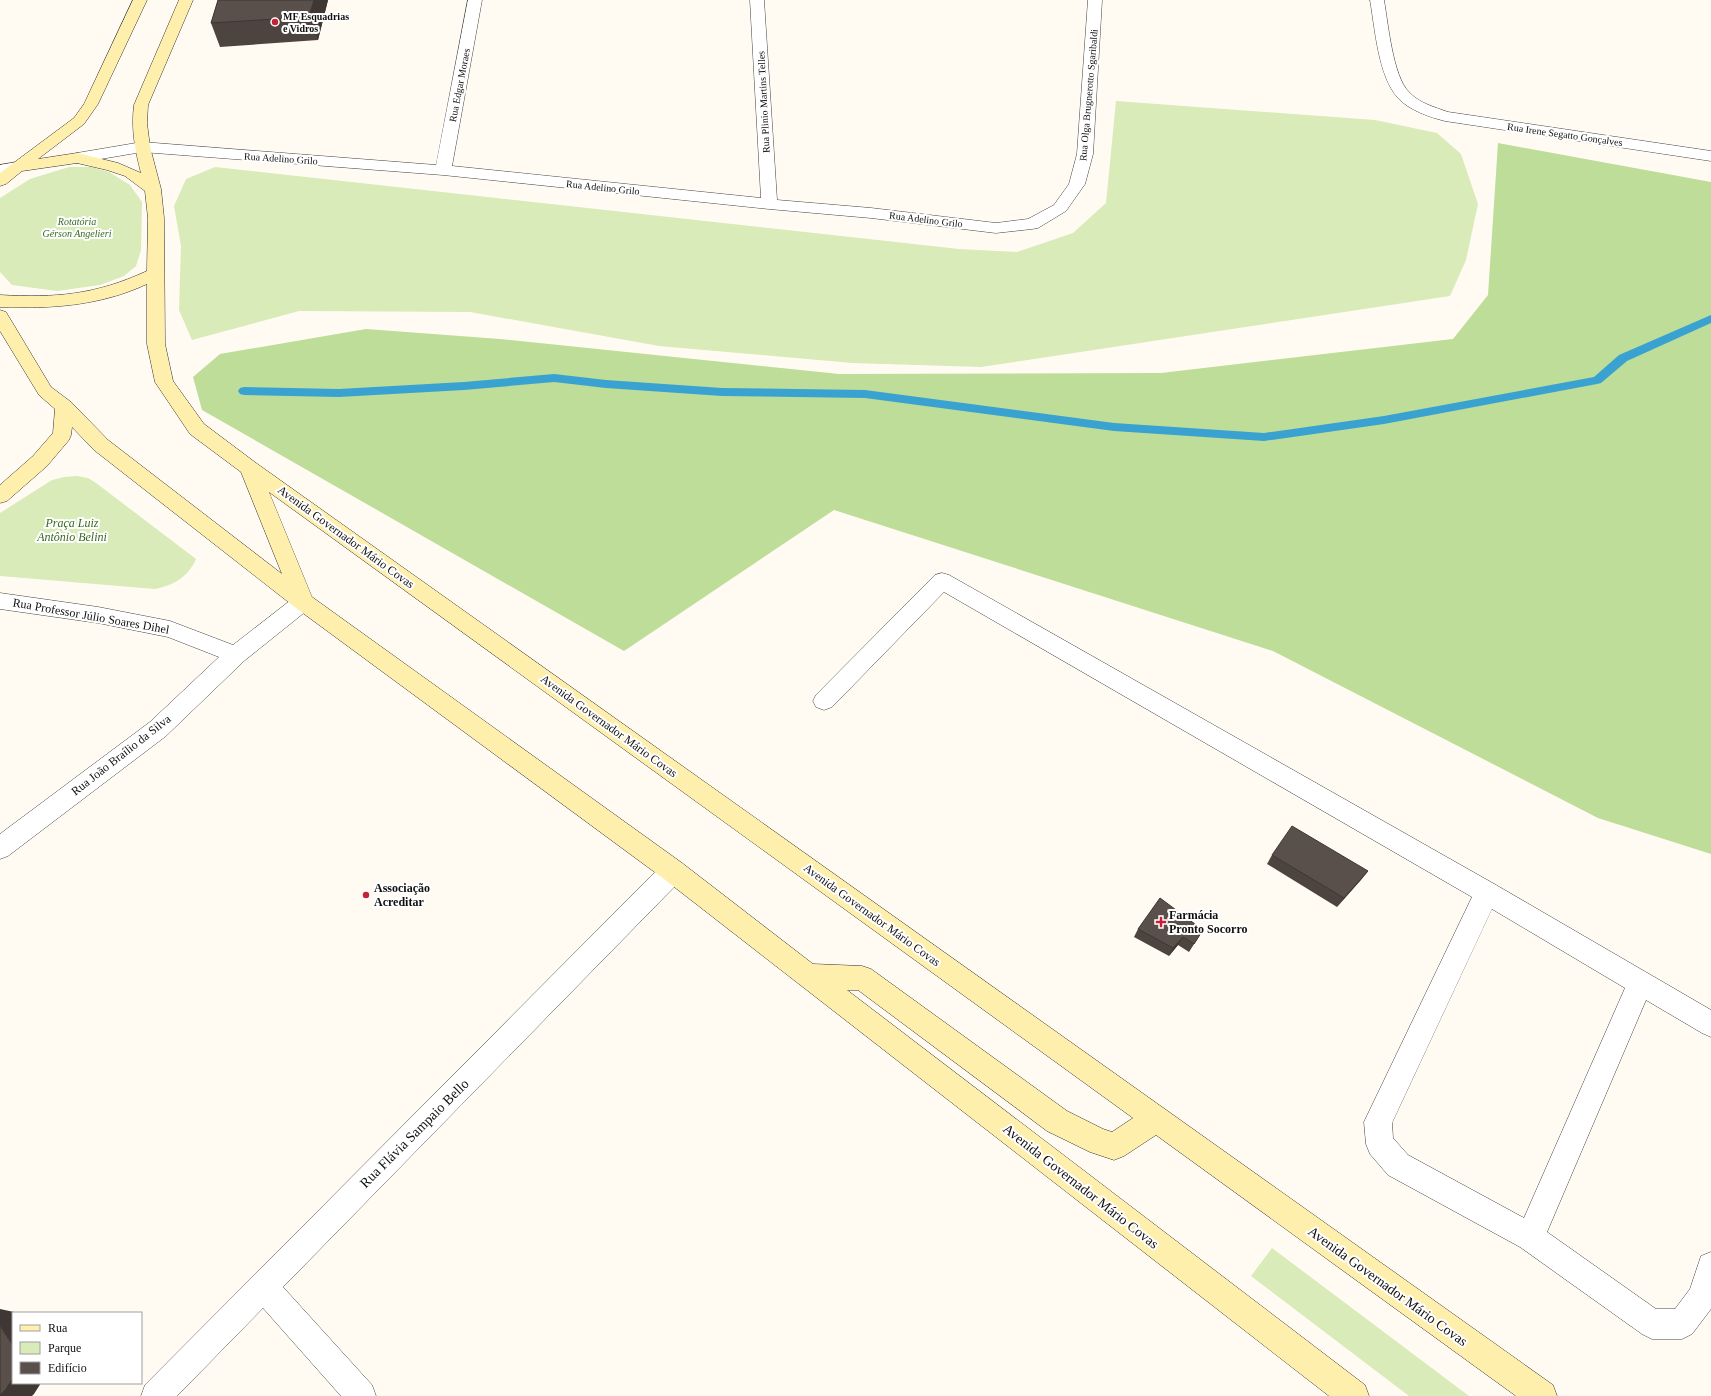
<svg xmlns="http://www.w3.org/2000/svg" width="1711" height="1396" font-family="'Times New Roman',serif">
  <style>
    .green { fill: #d8ebb9 }
    .forest { fill: #bddd98 }
    .lines { fill: none; stroke-linecap: round; stroke-linejoin: round }
    .stream { fill: #39a2d1; fill-rule: evenodd }
    .service-casing { stroke: #424242; stroke-width: 1 }
    .minor-casing { stroke: #424242; stroke-width: 1 }
    .tertiary-casing { stroke: #424242; stroke-width: 1 }
    .secondary-casing { stroke: #313131; stroke-width: 1 }
    .service { fill: #fff; fill-rule: evenodd }
    .minor { fill: #fff; fill-rule: evenodd }
    .tertiary { fill: #fff; fill-rule: evenodd }
    .secondary { fill: #ffefad; fill-rule: evenodd }
    .wall { fill: #4d4440 }
    .shaded-wall { fill: #3e3734 }
    .building { fill: #594f4b; stroke: #3e3734 }
    .poi-dot { fill: #c52238; stroke: #fff; stroke-width: 1.5 }
    .labels { text-anchor: middle; stroke-width: 4; stroke-linejoin: round; paint-order: stroke }
    .far-poi-label { font-size: 10px; font-weight: bold; fill: #0f0f0f; stroke: #fff; text-anchor: start }
    .far-street-label { font-size: 10px; fill: #0f0f0f; stroke: #fff }
    .far-park-label { font-size: 10px; font-style: italic; fill: #346a1d; stroke: #fff }
    .park-label { font-size: 12px; font-style: italic; fill: #346a1d; stroke: #fff }
    .street-label { font-size: 12px; fill: #0f0f0f; stroke: #fff }
    .poi-label { font-size: 12px; font-weight: bold; fill: #0f0f0f; stroke: #fff; text-anchor: start }
    .near-street-label { font-size: 14px; fill: #0f0f0f; stroke: #fff }
  </style>
  <rect width="100%" height="100%" fill="#fffbf2"/>
  <g class="green">
    <polygon points="1116,101 1375,120 1437,133 1461,154 1478,204 1466,260 1450,296 981,367 852,363 659,346 470,312 299,311 192,340 179,310 181,246 174,206 186,179 215,167 959,249 1017,252 1073,233 1106,203"/>
    <polygon points="69,167 91,167 109,172 130,185 142,202 141,250 136,266 124,276 100,285 57,291 12,285 0,272 0,198 30,179"/>
    <path d="M77 476 88 478 96 483 196 559C188 577 174 585 155 589L0 576V513L52 480 64 477Z"/>
    <polygon points="1272,1248 1469,1396 1409,1396 1251,1276"/>
  </g>
  <polygon class="forest" points="1498,143 1711,182 1711,854 1598,818 1273,651 834,510 624,651 202,410 193,377 220,354 366,329 500,339 839,374 1161,373 1453,339 1488,295"/>
  <g class="lines">
    <polygon class="stream" points="1711,315 1711,323 1627,361 1601,383 1597,384 1384,424 1264,441 1114,431 865,398 722,396 606,388 554,382 464,390 339,397 244,395 240,394 238,391 240,388 244,387 339,389 464,382 554,374 606,380 722,388 865,390 1114,423 1264,433 1384,416 1594,377 1619,355"/>
    <defs>
      <path id="service" d="M942 573 949 575 1496 885 1711 1010V1037L1702 1033 1646 1000 1547 1232 1656 1309H1675L1690 1289 1701 1256 1711 1252V1309L1692 1334 1682 1339H1652L1642 1334 1520 1247 1388 1175 1370 1154 1366 1144 1364 1122 1472 897 944 592 832 707 824 710 816 707 813 701 816 695 935 575ZM1492 909 1625 988 1524 1218 1408 1155 1393 1138 1392 1123Z"/>
      <g id="minor">
        <polygon points="468,0 482,0 452,166 761,198 750,0 764,0 777,200 871,208 996,223 1028,219 1054,205 1069,184 1077,154 1088,0 1102,0 1093,154 1085,184 1066,211 1038,228 1032,229 996,233 871,218 769,209 443,175 142,152 77,163 72,161 69,158 72,155 77,153 142,142 436,165"/>
        <path d="M1370 0H1384C1388 23 1393 77 1409 92 1419 103 1434 107 1448 112L1711 151V161L1445 121C1429 117 1409 110 1398 98 1378 76 1375 28 1370 0Z"/>
        <polygon points="0,593 98,607 170,621 233,645 296,596 303,594 310,596 313,602 310,608 244,661 166,736 8,856 0,859 0,834 150,722 219,657 168,637 98,623 0,609"/>
        <polygon points="673,860 682,863 685,871 682,879 283,1287 372,1385 376,1396 341,1396 263,1308 177,1396 141,1396 145,1385 664,863"/>
      </g>
      <polygon id="tertiary" points="17,162 23,164 25,167 23,170 0,175 0,165"/>
      <path id="secondary" d="M133 0H147L98 104 84 124 38 159 77 153 118 163 141 173C135 150 131 129 134 105L179 0H193L148 105 147 123 150 147 161 189 164 218 165 344 173 381 204 424 256 463 1553 1385 1557 1396H1516L1156 1135 1124 1156 1114 1160 1090 1152 1047 1131 858 990H847L1365 1385 1369 1396H1329L664 879 296 608 94 450 72 427 71 435 69 440 47 466 7 501 0 503V485L33 456 53 433 55 409 39 395 0 331V310L6 312 51 387 71 402 108 440 282 574 241 472 190 434 155 382 147 344V284C100 306 50 309 0 307V295C56 298 95 295 147 271L148 218 145 191 125 176 107 170 77 163 22 171 6 184 0 186V173L74 118 84 104ZM269 492 1133 1118 1112 1132 1103 1129 1067 1111 871 969 862 966 813 964 682 863 312 597Z"/>
    </defs>
    <use href="#service" class="service-casing"/>
    <use href="#minor" class="minor-casing"/>
    <use href="#tertiary" class="tertiary-casing"/>
    <use href="#secondary" class="secondary-casing"/>
    <use href="#service" class="service"/>
    <use href="#minor" class="minor"/>
    <use href="#tertiary" class="tertiary"/>
    <use href="#secondary" class="secondary"/>
  </g>
  <g class="wall">
    <polygon points="218,0 328,0 318,40 220,47 211,23"/>
    <polygon points="1272,855 1368,871 1337,907 1267,864"/>
    <polygon points="1138,929 1203,930 1189,952 1178,945 1169,956 1134,937"/>
  </g>
  <g class="shaded-wall">
    <polygon points="314,0 328,0 318,40 309,17"/>
    <polygon points="1368,871 1361,880 1337,907 1344,898"/>
    <polygon points="1183,937 1178,945 1169,956 1173,948"/>
    <polygon points="0,1309 14,1312 15,1313 13,1313 13,1346 0,1326"/>
    <polygon points="13,1378 13,1383 41,1383 34,1394 32,1396 0,1396 0,1395"/>
  </g>
  <g class="building">
    <polygon points="218,0 314,0 309,17 211,23"/>
    <polygon points="1292,826 1368,871 1344,898 1272,855"/>
    <polygon points="1160,898 1203,930 1194,944 1183,937 1173,948 1138,929"/>
    <polygon points="0,1326 13,1346 13,1378 6,1389 0,1395"/>
  </g>
  <g class="poi-dot">
    <circle cx="275" cy="22" r="4"/>
    <circle cx="366" cy="895" r="4"/>
    <path d="M1159 916h4v4h4v4h-4v4h-4v-4h-4v-4h4z"/>
  </g>
  <g class="labels">
    <g class="far-poi-label">
      <text x="283" y="20">MF Esquadrias<tspan x="283" dy="12">e Vidros</tspan></text>
    </g>
    <g class="far-street-label">
      <text transform="translate(459 85) rotate(-79)" y="4">Rua Edgar Moraes</text>
      <text transform="translate(1088 95) rotate(-85)" y="4">Rua Olga Brugnerotto Sgaribaldi</text>
      <text transform="translate(763 102) rotate(-93)" y="4">Rua Plinio Martins Telles</text>
      <text transform="translate(1565 134) rotate(8)" y="4">Rua Irene Segatto Gonçalves</text>
      <text transform="translate(281 158) rotate(4)" y="4">Rua Adelino Grilo</text>
      <text transform="translate(603 187) rotate(6)" y="4">Rua Adelino Grilo</text>
      <text transform="translate(926 219) rotate(7)" y="4">Rua Adelino Grilo</text>
    </g>
    <g class="far-park-label">
      <text x="77" y="225">Rotatória<tspan x="77" dy="12">Gérson Angelieri</tspan></text>
    </g>
    <g class="park-label">
      <text x="72" y="527">Praça Luiz<tspan x="72" dy="14">Antônio Belini</tspan></text>
    </g>
    <g class="street-label">
      <text transform="translate(346 537) rotate(36)" y="4">Avenida Governador Mário Covas</text>
      <text transform="translate(91 616) rotate(10)" y="4">Rua Professor Júlio Soares Dihel</text>
      <text transform="translate(609 726) rotate(36)" y="4">Avenida Governador Mário Covas</text>
      <text transform="translate(121 755) rotate(-38)" y="4">Rua João Braílio da Silva</text>
      <text transform="translate(872 915) rotate(36)" y="4">Avenida Governador Mário Covas</text>
    </g>
    <g class="poi-label">
      <text x="374" y="892">Associação<tspan x="374" dy="14">Acreditar</tspan></text>
      <text x="1169" y="919">Farmácia<tspan x="1169" dy="14">Pronto Socorro</tspan></text>
    </g>
    <g class="near-street-label">
      <text transform="translate(414 1133) rotate(-45)" y="5">Rua Flávia Sampaio Bello</text>
      <text transform="translate(1081 1186) rotate(38)" y="5">Avenida Governador Mário Covas</text>
      <text transform="translate(1388 1286) rotate(36)" y="5">Avenida Governador Mário Covas</text>
    </g>
  </g>
  <rect x="12" y="1312" width="130" height="72" fill="#ffffff" stroke="#9f9f9f"/>
  <rect x="20" y="1325" width="20" height="6" fill="#ffefad" stroke="#9f9f9f"/>
  <text x="48" y="1332" font-size="12" fill="#0f0f0f">Rua</text>
  <rect x="20" y="1342" width="20" height="12" fill="#d8ebb9" stroke="#9f9f9f"/>
  <text x="48" y="1352" font-size="12" fill="#0f0f0f">Parque</text>
  <rect x="20" y="1362" width="20" height="12" fill="#594f4b" stroke="#9f9f9f"/>
  <text x="48" y="1372" font-size="12" fill="#0f0f0f">Edifício</text>
</svg>
